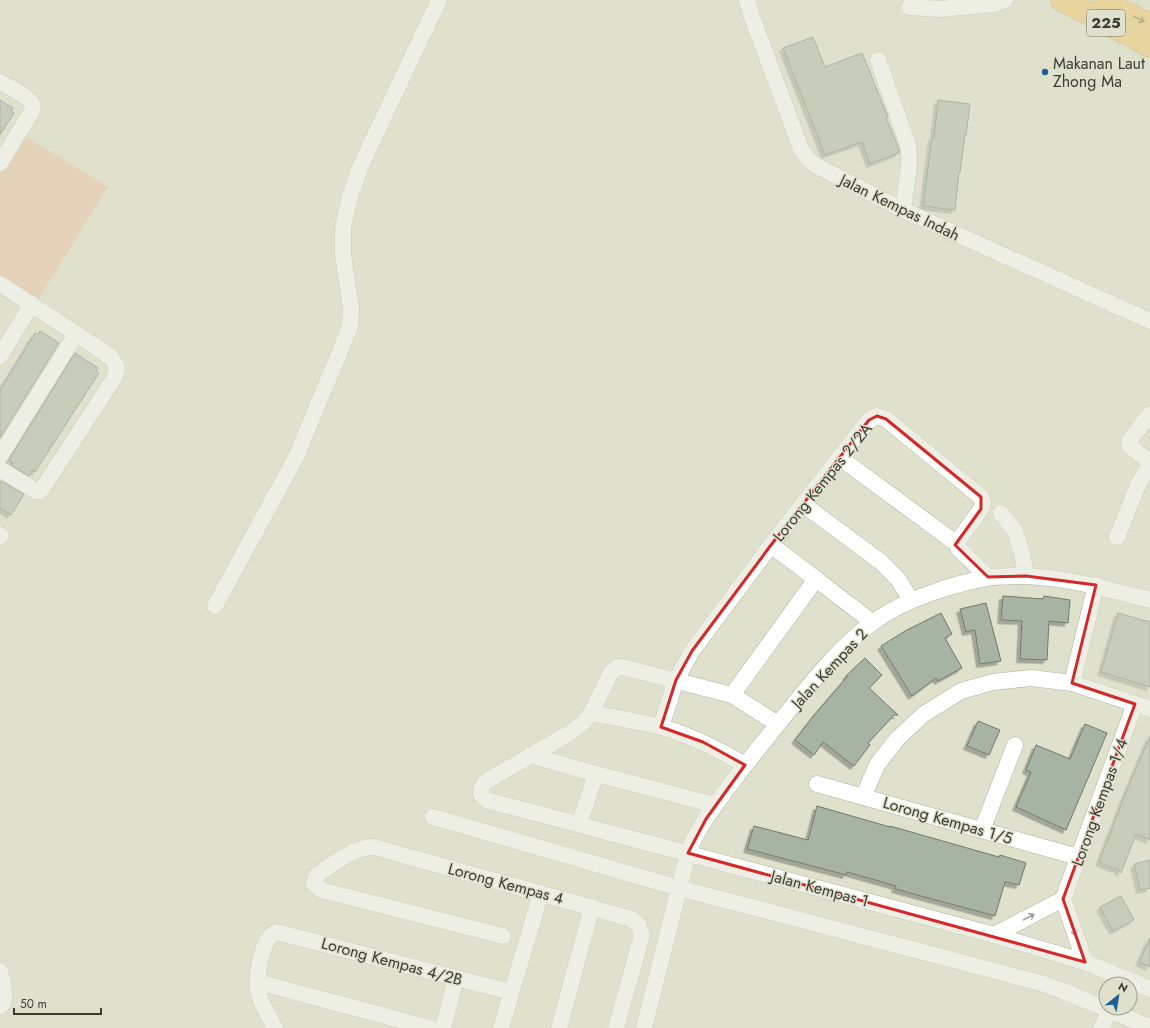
<svg xmlns="http://www.w3.org/2000/svg" width="1150" height="1028" font-family="Jost,sans-serif">
  <style>
    .green { fill: #e9bfa1 }
    .building { fill: #a7b4a3; stroke: #6e796a; filter: url(#shadow) }
    .lines { fill: none; stroke-linecap: round; stroke-linejoin: round }
    .minor-casing { stroke: #b0b19e; stroke-width: 17 }
    .highway-casing { stroke: #b19454; stroke-width: 23 }
    .minor { stroke: #fff; stroke-width: 16 }
    .highway { stroke: #f1c366; stroke-width: 22 }
    .oneway { stroke: #847248 }
    .oneway2 { stroke: #9d9e9a }
    .marked { fill: none; stroke: #d62828; stroke-width: 3; stroke-linejoin: round }
    .poi-dot { fill: #1d6095; stroke: #e0e1cd; stroke-width: 1.5 }
    .labels { text-anchor: middle; stroke-width: 3; stroke-linejoin: round; paint-order: stroke }
    .shield { fill: #e0e1cd; stroke: #6c6e62; stroke-width: 1 }
    .shield-label { font-size: 15px; font-weight: bold; fill: #3b3c34 }
    .poi-label { font-size: 16px; fill: #3b3c34; stroke: #e0e1cd; text-anchor: start }
    .street-label { font-size: 16px; fill: #3b3c34; stroke: #e0e1cd }
  </style>
  <defs>
    <filter id="shadow"><feDropShadow dx="-3.5" dy="3.5" stdDeviation="0" flood-color="#0004"/></filter>
  </defs>
  <rect width="100%" height="100%" fill="#e0e1cd"/>
  <polygon class="green" points="24,135 108,187 38,300 0,277 0,174"/>
  <g class="building">
    <polygon points="813,37 825,67 862,53 888,117 886,117 899,149 899,153 870,164 862,142 825,155 783,48"/>
    <polygon points="0,100 13,108 11,111 14,113 0,135"/>
    <polygon points="938,100 970,104 966,135 965,135 960,172 959,172 955,210 923,206 932,137 934,137"/>
    <polygon points="40,331 59,343 0,438 0,390 35,333 38,335"/>
    <polygon points="75,353 98,368 96,371 99,373 35,472 32,470 29,476 11,465 13,463 9,460"/>
    <polygon points="1,481 24,494 11,515 0,508 0,483"/>
    <polygon points="1003,596 1043,599 1044,596 1070,600 1068,623 1049,621 1047,660 1020,659 1022,621 1001,620"/>
    <polygon points="986,603 1001,661 980,664 975,630 966,632 960,609"/>
    <polygon points="941,613 952,634 945,638 962,668 938,681 936,678 912,696 881,646 905,631"/>
    <polygon points="1118,613 1150,622 1150,687 1101,672"/>
    <polygon points="865,658 882,675 869,688 898,715 894,715 868,743 870,745 854,766 823,742 814,755 795,740 816,713 847,677 846,676"/>
    <polygon points="978,721 1000,730 989,755 967,746"/>
    <polygon points="1085,724 1107,733 1066,830 1016,807 1031,772 1026,770 1036,745 1070,759"/>
    <polygon points="1150,736 1150,840 1136,834 1121,873 1117,868 1115,869 1099,862 1127,790"/>
    <polygon points="817,806 890,827 890,826 999,857 1000,855 1026,863 1019,885 1005,882 995,916 895,889 896,886 847,872 846,875 747,849 754,826 808,840"/>
    <polygon points="1150,860 1150,888 1140,890 1134,864"/>
    <polygon points="1121,896 1134,920 1113,931 1100,907"/>
    <polygon points="1150,938 1150,967 1139,962"/>
  </g>
  <g class="lines">
    <defs>
      <g id="minor">
        <polyline points="747,0 753,20 801,149 808,159 817,166 903,210 1150,321"/>
        <polyline points="909,7 940,9 995,4 1005,0"/>
        <polyline points="878,60 908,145 909,155 909,165 903,210"/>
        <path d="M0 82C7 86 31 98 33 105 33 107 33 109 32 111L0 163"/>
        <polyline points="0,284 111,357 117,367 115,377 42,489 39,491 36,491 0,469"/>
        <polyline points="0,356 32,304"/>
        <polyline points="1150,414 1130,440 1129,445 1133,449 1150,462"/>
        <polyline points="0,456 76,334"/>
        <polyline points="839,457 957,544 958,548 988,577"/>
        <polyline points="803,504 881,562 898,579 911,600"/>
        <polyline points="1001,513 1015,531 1022,553 1026,576"/>
        <polyline points="0,535 1,536"/>
        <polyline points="1117,537 1138,485 1150,464"/>
        <polyline points="816,579 872,622"/>
        <polyline points="215,606 296,457 343,344 350,326 351,308 343,255 343,228 350,196 361,165 439,0"/>
        <polyline points="1072,683 1096,585"/>
        <polyline points="732,695 816,579 771,545"/>
        <path d="M591 713C614 718 638 721 661 727 691 735 718 749 745 765"/>
        <polyline points="778,724 732,695 622,667 616,668 611,672 591,713 583,723 570,733 485,782 482,787 481,794 486,800 994,935 1085,962 1150,989"/>
        <polyline points="661,727 676,680 692,651 771,545 869,420 877,416 886,419 981,497 983,503 981,509 958,541 957,544"/>
        <polyline points="530,755 596,774 715,805"/>
        <polyline points="817,784 1078,857"/>
        <polyline points="863,797 877,765 897,739 924,714 961,691 993,682 1031,678 1072,683 1150,709"/>
        <polyline points="433,817 679,888 1041,983 1063,991 1150,1027"/>
        <polyline points="579,824 596,774"/>
        <polyline points="982,830 1015,745"/>
        <polyline points="994,935 1063,899"/>
        <path d="M503 936 321 890 314 883 317 875C332 865 355 846 374 847L632 919 639 926 642 935 616 1028"/>
        <polyline points="1085,962 1063,899 1135,704"/>
        <path d="M0 971C2 980 9 1000 0 1006"/>
        <polyline points="258,982 430,1028"/>
        <path d="M275 1028C270 1017 262 1006 259 995 255 981 261 937 276 932L511 992"/>
        <polyline points="443,1028 456,978"/>
        <polyline points="501,1028 541,893"/>
        <polyline points="559,1028 592,907"/>
        <path d="M644 1028 688 853C696 831 710 812 724 793 739 773 754 753 770 734 800 697 834 651 872 623 891 609 913 599 934 592 951 586 969 581 987 578 994 576 1003 577 1011 576 1059 575 1104 588 1150 600"/>
        <polyline points="1101,1028 1110,1010"/>
      </g>
      <g id="highway">
        <polyline points="1062,0 1150,46"/>
        <polyline points="1103,0 1150,25"/>
      </g>
    </defs>
    <use href="#minor" class="minor-casing"/>
    <use href="#highway" class="highway-casing"/>
    <use href="#minor" class="minor"/>
    <use href="#highway" class="highway"/>
  </g>
  <defs><path id="oneway-shaft" d="M-6 0H5M1.5-3L5.5 0L1.5 3" fill="none" stroke-width="1.6" stroke-linecap="round" stroke-linejoin="round"/></defs>
  <use class="oneway" href="#oneway-shaft" transform="translate(1139 19) rotate(28)"/>
  <g class="oneway2">
    <use href="#oneway-shaft" transform="translate(1029 917) rotate(-28)"/>
    <use href="#oneway-shaft" transform="translate(1074 930) rotate(71)"/>
  </g>
  <path d="M0 0H1150V1028H0ZM877 416 886 419 981 497V509L955 545 988 577 1026 576 1096 585 1072 683 1135 704 1063 899 1085 962 688 853 706 819 745 765 703 742 661 727 676 680 692 651 771 545 869 420Z" fill="#e0e1cd" fill-opacity=".55" fill-rule="evenodd"/>
  <path class="marked" d="M877 416 886 419 981 497V509L955 545 988 577 1026 576 1096 585 1072 683 1135 704 1063 899 1085 962 688 853 706 819 745 765 703 742 661 727 676 680 692 651 771 545 869 420Z"/>
  <circle class="poi-dot" cx="1045" cy="72" r="4"/>
  <g class="labels">
    <rect class="shield" x="1087" y="10" width="38" height="26" rx="3"/>
    <g class="shield-label">
      <text x="1106" y="28">225</text>
    </g>
    <g class="poi-label">
      <text x="1053" y="69">Makanan Laut<tspan x="1053" dy="18">Zhong Ma</tspan></text>
    </g>
    <g class="street-label">
      <text transform="translate(900 207) rotate(26)" y="6">Jalan Kempas Indah</text>
      <text transform="translate(822 482) rotate(-51)" y="6">Lorong Kempas 2/2A</text>
      <text transform="translate(829 668) rotate(-47)" y="6">Jalan Kempas 2</text>
      <text transform="translate(1099 802) rotate(-70)" y="6">Lorong Kempas 1/4</text>
      <text transform="translate(948 820) rotate(16)" y="6">Lorong Kempas 1/5</text>
      <text transform="translate(506 883) rotate(15)" y="6">Lorong Kempas 4</text>
      <text transform="translate(820 888) rotate(15)" y="6">Jalan Kempas 1</text>
      <text transform="translate(392 961) rotate(15)" y="6">Lorong Kempas 4/2B</text>
    </g>
  </g>
  <g transform="translate(1118 996) rotate(30)"><circle r="19" fill="#e0e1cd" stroke="#9e9f90"/>
  <path d="M0-3L7 15L0 10L-7 15Z" fill="#1d6095"/>
  <text y="-6" font-size="11" font-weight="bold" text-anchor="middle" fill="#3b3c34">N</text>
  </g>
  <path d="M14 1008v6h87v-6" fill="none" stroke="#3b3c34" stroke-width="2"/>
  <text x="20" y="1008" font-size="12" fill="#3b3c34" stroke="#e0e1cd" stroke-width="3" paint-order="stroke">50 m</text>
</svg>
